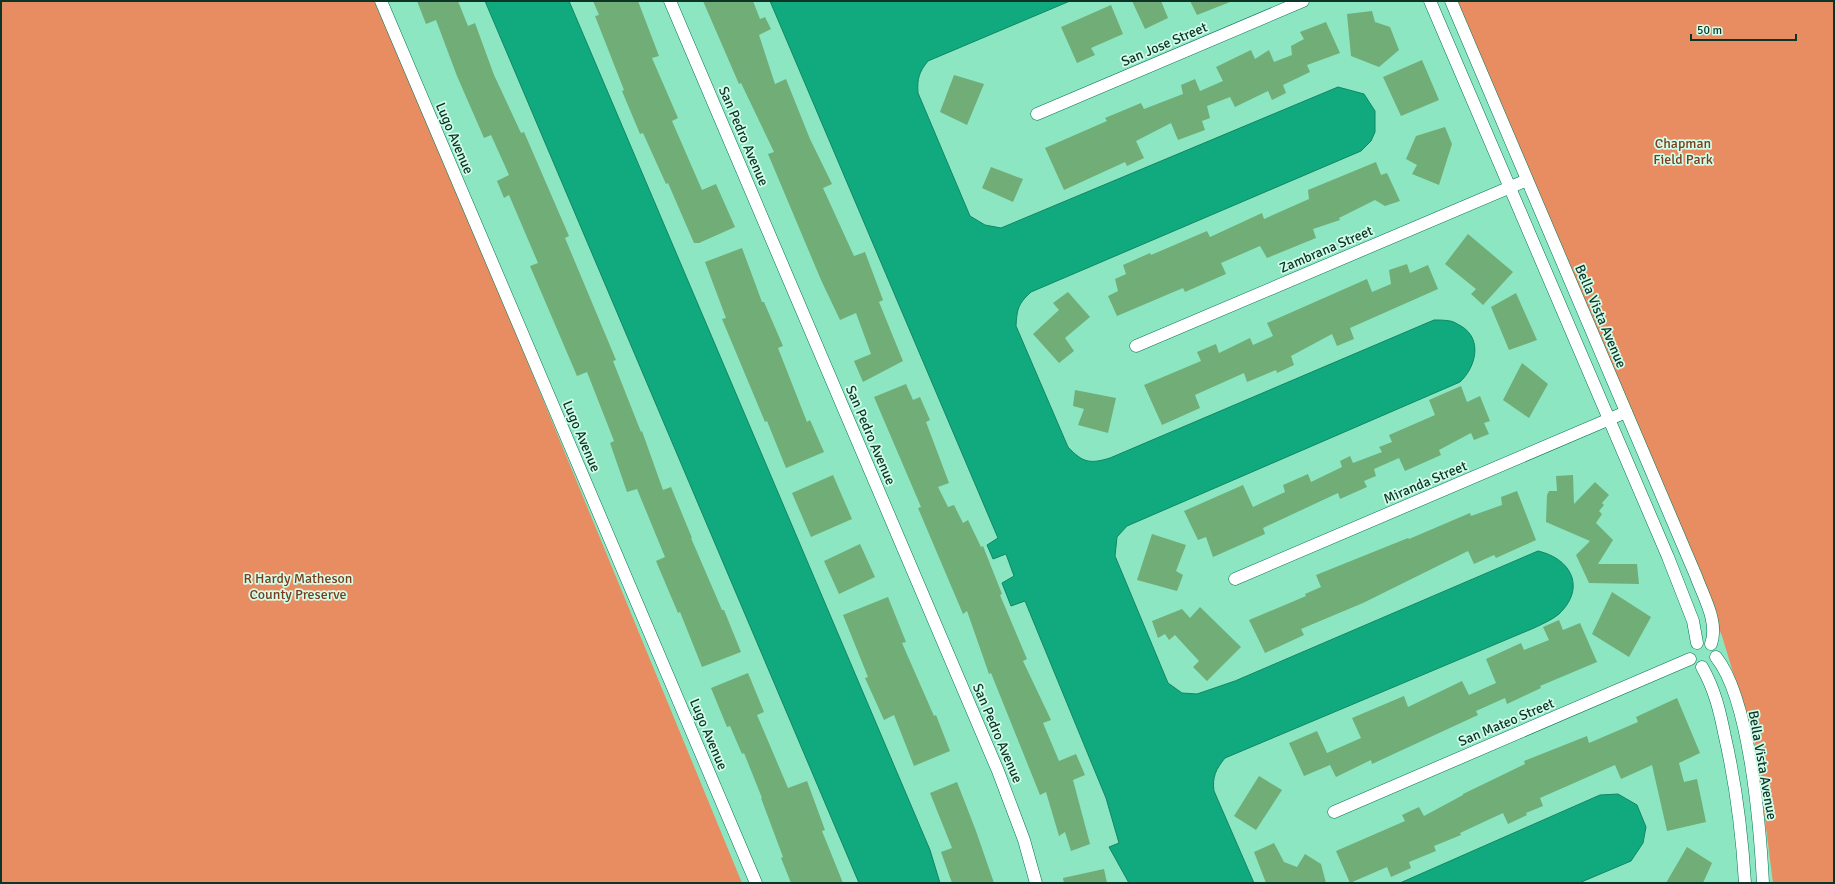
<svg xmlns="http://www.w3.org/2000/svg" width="1835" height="884" font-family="Signika,sans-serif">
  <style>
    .green { fill: #e88d61 }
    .water { fill: #10aa7e; stroke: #0f8764 }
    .building { fill: #71ad76 }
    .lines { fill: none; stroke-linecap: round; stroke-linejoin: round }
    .street-casing { stroke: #037455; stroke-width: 13 }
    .street { stroke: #fff; stroke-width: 12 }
    .labels { text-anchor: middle; stroke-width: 3.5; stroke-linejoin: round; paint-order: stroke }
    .street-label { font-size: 14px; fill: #0d3527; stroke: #d2fdea }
    .park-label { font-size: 14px; fill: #7a3c1b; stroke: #d2fdea }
  </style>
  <rect width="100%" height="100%" fill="#8ce6c2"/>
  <g class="green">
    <polygon points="1,1 379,1 742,883 1,883"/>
    <polygon points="1457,1 1834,1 1834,883 1773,883 1756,748 1722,636"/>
  </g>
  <g class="water">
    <polygon points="485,1 569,1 930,850 940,883 859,883"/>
    <path d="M770 1H1070L928 61C919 72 917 79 918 93L970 216 985 225 1001 228 1338 87 1364 94 1375 111V132L1371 141 1361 151 1031 292C1018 304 1017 309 1016 326L1068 447C1083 463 1090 464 1110 458L1434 320C1439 320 1445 320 1450 321 1453 321 1457 324 1461 326 1483 339 1476 367 1460 382L1127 526 1117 537 1115 556 1168 683 1182 693 1197 694 1235 681 1538 551C1572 559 1586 588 1559 614 1552 620 1542 624 1534 628L1225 758C1216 769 1212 777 1214 791L1254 883H1129L1109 847 1119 843 1106 798 1025 601 1011 606 1002 583 1014 576 1006 554 993 559 987 545 998 538Z"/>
    <polygon points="1618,794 1637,805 1646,827 1643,843 1631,861 1579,883 1400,883 1600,795"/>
  </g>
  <g class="building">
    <polygon points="417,1 458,1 468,26 475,23 494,75 521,133 524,132 569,236 565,238 616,360 613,361 641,432 642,431 663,490 671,487 692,538 691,538 722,610 724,610 741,652 702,667 680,612 678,613 656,561 665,557 637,489 627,492 610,443 614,441 587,372 577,376 530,266 538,263 509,195 504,198 497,181 509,175 491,135 484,138 457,76 436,20 426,24"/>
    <polygon points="593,1 638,1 659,56 652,58 678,118 672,121 702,190 716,184 735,227 699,243 694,243 668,183 666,184 643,133 640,134 622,91 624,90 595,16 599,15"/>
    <polygon points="703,1 753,1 760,19 765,17 771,29 759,35 775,84 786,79 810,139 832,184 823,188 854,256 865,252 883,300 879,302 903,361 863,382 854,361 871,354 856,313 840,320 821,280 768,154 774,152 741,83 739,84"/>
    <polygon points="1132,1 1161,1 1168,18 1145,29"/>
    <polygon points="1190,1 1230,1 1230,2 1197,15"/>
    <polygon points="1111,5 1123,34 1091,48 1095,55 1077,63 1061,27"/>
    <polygon points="1372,11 1375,22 1390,27 1399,50 1379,67 1351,56 1347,14"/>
    <polygon points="1326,22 1340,53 1307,65 1310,72 1283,85 1286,93 1272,100 1268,91 1235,107 1230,97 1207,106 1210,118 1202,121 1205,130 1178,140 1171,123 1136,141 1144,158 1127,166 1125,162 1064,190 1045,148 1107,121 1105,118 1141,103 1144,109 1183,94 1181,85 1195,79 1200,91 1223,81 1216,67 1251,50 1255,59 1269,50 1274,62 1292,55 1291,46 1304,39 1300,32"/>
    <polygon points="1422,60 1439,100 1401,116 1383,77"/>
    <polygon points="954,75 984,84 967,125 940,112"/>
    <polygon points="1445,127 1452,144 1439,185 1412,174 1417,165 1406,159 1416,136"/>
    <polygon points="1376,162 1381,175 1387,173 1400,201 1385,206 1375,200 1339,218 1340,220 1313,229 1316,238 1267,258 1260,246 1221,263 1226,274 1185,292 1183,288 1117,316 1108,296 1118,291 1115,279 1126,274 1123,265 1150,253 1151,255 1207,231 1210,237 1262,213 1264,219 1309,199 1308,190"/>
    <polygon points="991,167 1023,179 1013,202 982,188"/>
    <polygon points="1468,234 1513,272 1483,305 1471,294 1476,289 1445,264"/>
    <polygon points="742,248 762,302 764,302 783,346 778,348 807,422 810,420 824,452 786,468 767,421 765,422 722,319 726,318 705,262"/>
    <polygon points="1407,264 1410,273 1428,265 1438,289 1350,328 1354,339 1337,346 1332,334 1291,356 1294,365 1277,373 1276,370 1247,382 1244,373 1195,395 1200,408 1162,425 1144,385 1201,361 1197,352 1216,344 1219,353 1250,338 1253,345 1273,336 1267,323 1367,279 1372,292 1391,284 1389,270"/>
    <polygon points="1068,292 1090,317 1065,338 1074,351 1059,363 1033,334 1059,310 1053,303"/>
    <polygon points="1516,293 1537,340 1509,350 1491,307"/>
    <polygon points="1522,363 1548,384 1529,418 1503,400"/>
    <polygon points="906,384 913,400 920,397 930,420 926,422 949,483 938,487 948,507 954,505 963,523 968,520 981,547 983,546 1002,594 1000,595 1027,659 1023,661 1051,720 1043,723 1059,761 1076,754 1085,775 1073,780 1090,844 1071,851 1065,832 1059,836 1046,792 1040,795 991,673 989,674 967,611 963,614 918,508 921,507 874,397"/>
    <polygon points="1461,386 1467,402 1480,396 1490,421 1484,423 1489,434 1474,440 1471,433 1439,450 1441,455 1405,471 1399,458 1374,469 1376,476 1364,481 1367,487 1340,499 1338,493 1263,528 1265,534 1213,557 1206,537 1198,540 1184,511 1243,485 1253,507 1285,492 1283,485 1308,474 1311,482 1342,467 1340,461 1350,456 1353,463 1382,452 1379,447 1392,442 1389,435 1435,415 1429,400"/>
    <polygon points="1075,390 1116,398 1108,433 1078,425 1084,409 1073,406"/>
    <polygon points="833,475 852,519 811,537 792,493"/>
    <polygon points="1573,475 1574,504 1595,482 1609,495 1602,503 1604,505 1599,511 1602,514 1596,523 1613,540 1598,564 1637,564 1639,584 1589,583 1576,555 1590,541 1546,522 1547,495 1549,491 1557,491 1556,476"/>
    <polygon points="1517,491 1536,540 1496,558 1494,555 1474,564 1468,551 1363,603 1301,629 1304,635 1265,653 1249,620 1306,596 1305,594 1321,587 1316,575 1408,538 1409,539 1470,513 1471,516 1502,505 1501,497"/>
    <polygon points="1152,534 1186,545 1176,571 1183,575 1177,591 1137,580"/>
    <polygon points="860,544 875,577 839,594 824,561"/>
    <polygon points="1612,592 1651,617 1629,657 1592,634"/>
    <polygon points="888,597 906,642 902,643 934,716 936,715 950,751 914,766 894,715 884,720 865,678 868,677 843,615"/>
    <polygon points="1200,607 1241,647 1207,681 1193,667 1199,661 1175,635 1169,640 1165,634 1158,638 1152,621 1182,609 1190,618"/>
    <polygon points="1559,620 1563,630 1580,623 1597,662 1540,686 1541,688 1507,704 1505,698 1476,711 1478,715 1372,764 1371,760 1336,777 1330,765 1304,776 1289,743 1317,731 1327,753 1361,738 1352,718 1404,696 1408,707 1462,681 1469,695 1496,683 1486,659 1521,643 1524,650 1549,640 1543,627"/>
    <polygon points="748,673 764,712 757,715 788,788 807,781 825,830 822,831 843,883 791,883 781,858 783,857 761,798 762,798 744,753 742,754 730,726 727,727 711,688"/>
    <polygon points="1677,698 1700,753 1679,763 1684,782 1697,779 1706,822 1667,831 1652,765 1621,779 1615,765 1540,798 1543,806 1526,813 1527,815 1508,824 1503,813 1460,833 1461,835 1434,846 1436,851 1409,862 1411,868 1391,877 1387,867 1350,883 1336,851 1405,821 1402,815 1419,807 1424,816 1463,795 1463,794 1525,764 1524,761 1587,736 1589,743 1638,722 1636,717"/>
    <polygon points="1259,776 1282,790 1256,830 1234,816"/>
    <polygon points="957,782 976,831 994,883 952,883 941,852 952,848 930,793"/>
    <polygon points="1274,843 1284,862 1297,867 1305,854 1321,864 1326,883 1266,883 1254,852"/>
    <polygon points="1687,847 1712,863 1703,883 1666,883"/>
    <polygon points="1104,869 1107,883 1064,883 1063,878"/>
  </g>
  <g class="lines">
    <defs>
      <g id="street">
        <polyline points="381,1 756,883"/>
        <polyline points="670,1 998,771 1024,840 1036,883"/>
        <polyline points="1430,1 1668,557 1693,621 1697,643"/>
        <path d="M1451 1 1696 576C1703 596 1719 622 1711 644"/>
        <polyline points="1037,114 1303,1"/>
        <polyline points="1136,346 1527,180"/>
        <polyline points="1235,579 1626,412"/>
        <path d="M1716 657C1750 699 1760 827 1763 883"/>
        <path d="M1702 667C1715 690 1720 712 1725 737 1736 785 1742 834 1745 883"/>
        <polyline points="1334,812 1690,659"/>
      </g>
    </defs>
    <use href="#street" class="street-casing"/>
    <use href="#street" class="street"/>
  </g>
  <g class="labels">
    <g class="street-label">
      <text transform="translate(1164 44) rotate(-23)" y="5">San Jose Street</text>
      <text transform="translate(744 136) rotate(67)" y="5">San Pedro Avenue</text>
      <text transform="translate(455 138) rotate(67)" y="5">Lugo Avenue</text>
      <text transform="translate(1326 249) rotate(-23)" y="5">Zambrana Street</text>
      <text transform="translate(1601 316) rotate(67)" y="5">Bella Vista Avenue</text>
      <text transform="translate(871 435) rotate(67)" y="5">San Pedro Avenue</text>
      <text transform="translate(582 436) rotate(67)" y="5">Lugo Avenue</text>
      <text transform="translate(1425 482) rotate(-23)" y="5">Miranda Street</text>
      <text transform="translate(1506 722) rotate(-23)" y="5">San Mateo Street</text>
      <text transform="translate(998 733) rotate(67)" y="5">San Pedro Avenue</text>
      <text transform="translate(709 734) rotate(67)" y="5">Lugo Avenue</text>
      <text transform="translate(1763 765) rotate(80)" y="5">Bella Vista Avenue</text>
    </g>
    <g class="park-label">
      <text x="1683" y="148">Chapman<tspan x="1683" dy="16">Field Park</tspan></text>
      <text x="298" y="583">R Hardy Matheson<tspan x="298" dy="16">County Preserve</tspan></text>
    </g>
  </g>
  <rect width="1835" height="884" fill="none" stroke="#0d3527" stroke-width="4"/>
  <path d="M1691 34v6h105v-6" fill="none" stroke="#0d3527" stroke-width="2"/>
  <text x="1697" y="34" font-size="12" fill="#0d3527" stroke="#d2fdea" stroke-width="3" paint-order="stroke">50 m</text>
</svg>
